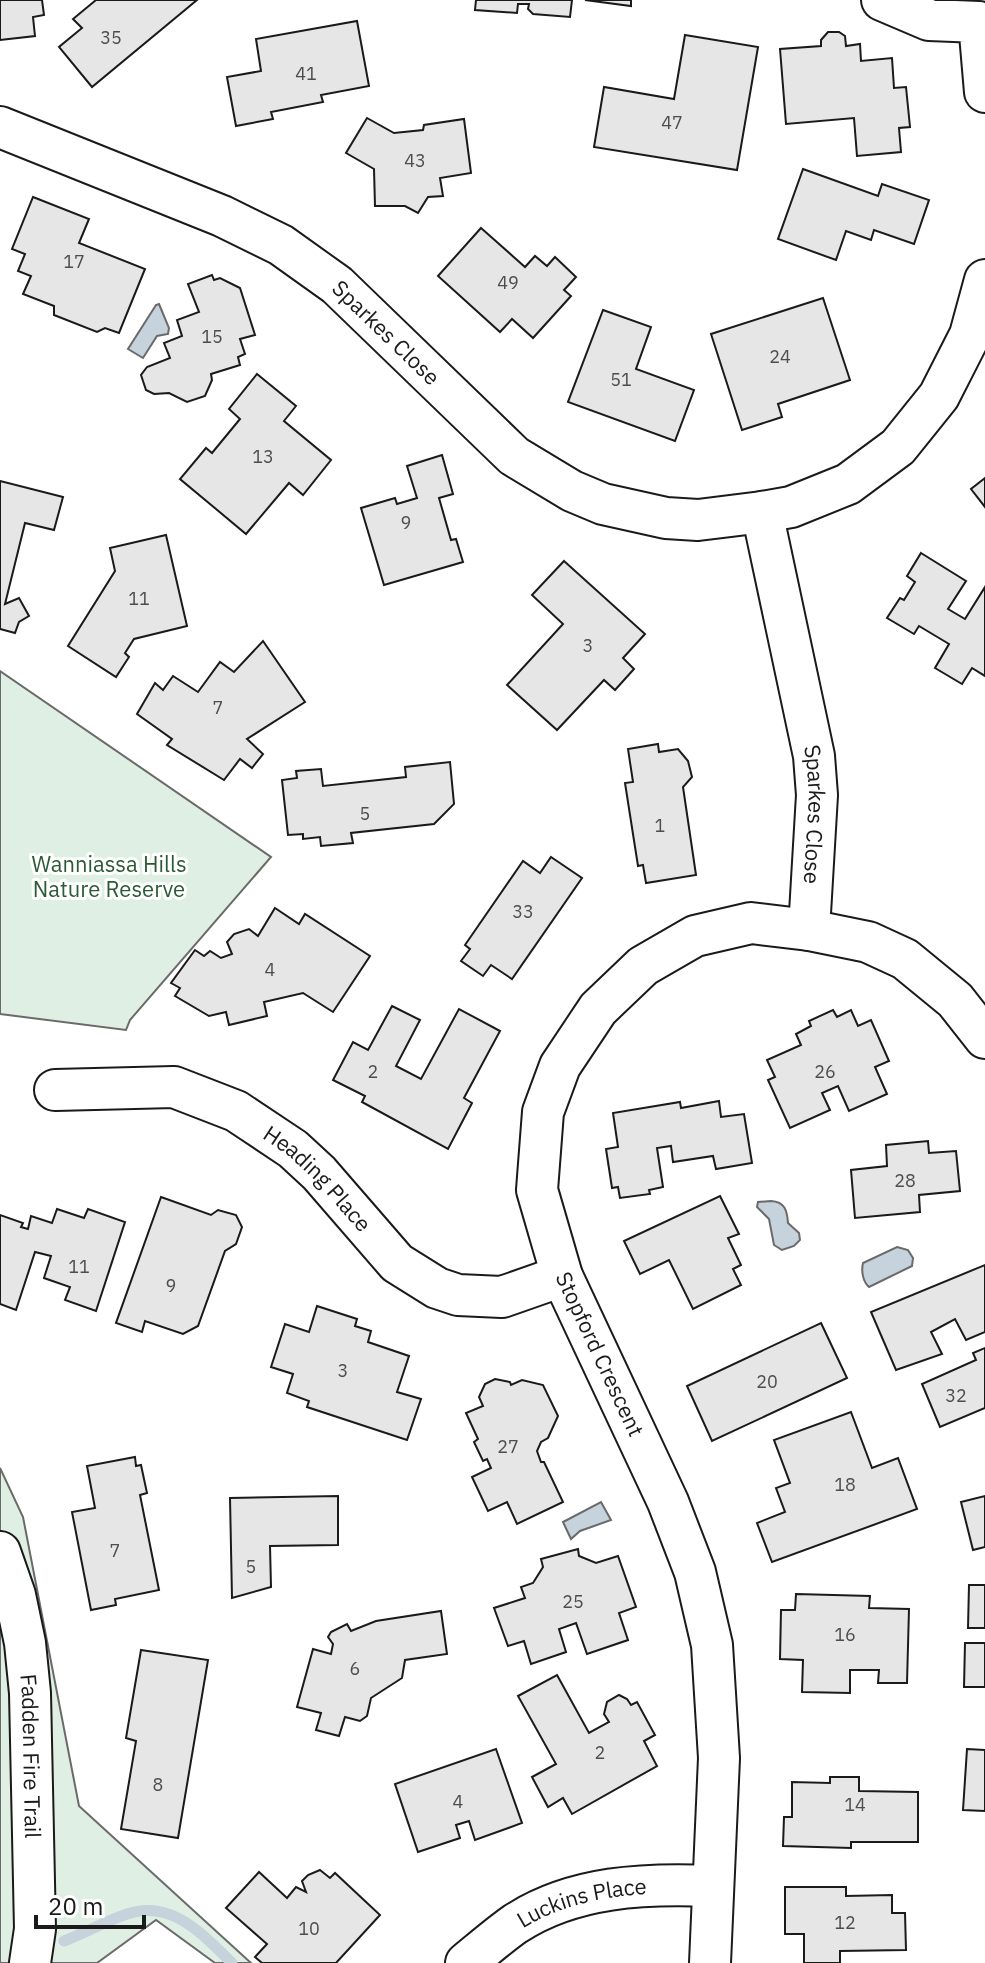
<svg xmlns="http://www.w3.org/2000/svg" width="985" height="1963" font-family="'IBM Plex Sans',sans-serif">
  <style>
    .green { fill: #e0efe3; stroke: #6a6a6a; stroke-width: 2 }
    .water { fill: #c6d2dc; stroke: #6a6a6a; stroke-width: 2 }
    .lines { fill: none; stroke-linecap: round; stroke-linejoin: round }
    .stream { stroke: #c6d2dc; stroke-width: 11 }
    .building { fill: #e6e6e6; stroke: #1a1a1a; stroke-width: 2 }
    .minor-casing { stroke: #1a1a1a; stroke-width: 44 }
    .minor { stroke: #fff; stroke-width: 40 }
    .labels { text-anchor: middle; stroke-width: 6; stroke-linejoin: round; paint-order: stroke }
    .number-label { font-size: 18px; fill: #4d4d4d }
    .street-label { font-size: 22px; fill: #1a1a1a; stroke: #fff }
    .park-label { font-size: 22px; fill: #2b5a34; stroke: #fff }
  </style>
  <rect width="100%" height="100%" fill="#fff"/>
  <g class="green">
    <polygon points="0,671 271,857 130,1020 126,1030 0,1014"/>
    <polygon points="0,1468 23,1517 79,1806 251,1963 215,1963 156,1920 97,1963 0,1963"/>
  </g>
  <g class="water">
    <polygon points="159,304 169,328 168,334 157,336 143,358 128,349 156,305"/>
    <path d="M771 1201C785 1202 787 1210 788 1223L799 1233 800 1240 794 1246 782 1250 774 1245 769 1219 757 1207 758 1202Z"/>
    <path d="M897 1247 908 1250 913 1258 912 1266 869 1287C863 1282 861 1271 863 1263Z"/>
    <polygon points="601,1502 611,1520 580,1531 571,1539 563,1522"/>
  </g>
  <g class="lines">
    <path class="stream" d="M64 1941C85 1933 106 1921 127 1914 172 1899 202 1934 232 1963"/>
  </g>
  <g class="building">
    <polygon points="0,0 42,0 44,15 33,17 35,36 0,40"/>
    <polygon points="96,0 197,0 92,87 59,47 82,28 73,19"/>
    <polygon points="476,0 572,0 570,17 533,14 528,9 529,4 518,4 517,13 475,10"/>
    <polygon points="585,0 631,0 631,6"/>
    <polygon points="357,21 369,86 321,95 323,102 271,112 273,119 236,126 227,77 261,71 256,39"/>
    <polygon points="828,32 839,32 845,36 846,46 860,44 861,61 892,58 894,88 906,87 910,127 899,128 901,152 857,156 854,118 786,124 780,49 821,46 821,40"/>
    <polygon points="685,35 758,47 737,170 594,147 604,87 674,99"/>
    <polygon points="367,118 394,133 423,130 424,125 464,119 471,173 440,178 443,196 428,197 418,213 405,206 375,206 374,169 346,153"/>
    <polygon points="803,169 878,196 882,184 929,200 914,244 874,230 871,240 846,231 836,260 778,239"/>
    <polygon points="33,197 89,219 79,243 145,269 119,333 105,328 97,332 54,315 54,306 23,294 31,276 18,271 25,254 12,249"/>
    <polygon points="481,228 525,267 535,256 547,266 555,257 576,277 564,290 571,296 533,338 512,319 500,332 438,276"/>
    <polygon points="212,275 214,280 220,278 240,288 255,335 240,339 245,354 238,357 240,365 211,374 212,380 205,396 187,402 169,393 154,394 146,390 141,375 147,367 170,358 164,343 182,336 177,320 199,312 188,284"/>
    <polygon points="823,298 850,380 778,404 782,417 742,430 711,334"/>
    <polygon points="603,310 651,327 636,369 694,390 675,441 568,402"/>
    <polygon points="257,374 296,406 284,421 331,460 303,495 289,483 246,534 180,479 206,448 212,453 240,419 229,409"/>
    <polygon points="442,455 453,494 439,498 451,540 456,539 463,562 384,585 361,508 395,498 397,504 417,498 407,466"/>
    <polygon points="985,478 985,507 971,489"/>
    <polygon points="0,481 63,497 54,530 25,523 5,604 19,598 29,616 19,622 15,633 0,629"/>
    <polygon points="166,535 187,626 134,639 125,653 129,657 116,677 68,646 115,571 110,548"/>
    <polygon points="921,553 966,581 948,609 965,619 985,587 985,676 972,668 962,684 935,668 949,644 919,626 914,634 887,618 900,598 904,600 915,582 907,576"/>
    <polygon points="564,561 645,634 623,658 634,669 615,690 604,680 557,730 507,685 563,624 532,595"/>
    <polygon points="263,641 305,702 247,739 263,754 252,768 240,759 224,780 167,745 172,739 137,714 155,683 163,690 173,676 198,692 220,662 234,672"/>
    <polygon points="658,744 659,752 678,749 688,761 692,777 683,787 696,875 646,883 643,865 638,866 625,783 633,782 628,749"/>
    <polygon points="450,762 454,804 434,824 351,833 353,843 321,846 320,837 303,839 303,834 288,835 282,780 297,778 296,771 321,769 323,786 406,777 405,767"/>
    <polygon points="551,857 582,878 512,979 491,965 483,976 461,961 470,949 465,945 523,861 540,873"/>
    <polygon points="275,908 299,924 305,914 370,956 333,1012 303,993 264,1002 267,1016 229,1025 226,1012 209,1016 175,996 180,988 171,983 195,950 204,956 210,951 221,958 232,954 227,942 234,934 249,929 258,936"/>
    <polygon points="392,1006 420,1020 396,1066 421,1079 459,1009 500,1031 464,1098 472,1103 448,1149 362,1102 365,1096 333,1080 353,1042 368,1050"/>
    <polygon points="833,1010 837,1017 851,1010 858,1026 871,1020 889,1061 875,1067 887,1094 849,1111 838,1086 822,1093 830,1110 790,1128 768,1080 775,1077 767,1060 801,1045 796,1034 811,1026 809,1021"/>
    <polygon points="719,1101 721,1117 744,1114 752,1163 716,1169 713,1156 673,1162 671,1146 657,1148 663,1187 649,1190 650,1194 620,1198 618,1187 612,1188 606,1149 618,1147 613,1113 680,1102 681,1108"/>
    <polygon points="928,1141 929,1153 956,1151 960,1191 919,1195 920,1212 855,1218 851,1170 887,1166 886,1145"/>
    <polygon points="720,1196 739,1234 728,1238 741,1265 733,1269 741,1285 693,1309 669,1260 640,1274 624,1241"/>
    <polygon points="161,1197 211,1215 218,1210 236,1215 242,1227 236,1244 225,1251 198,1326 183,1334 145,1321 142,1332 116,1323"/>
    <polygon points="57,1209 84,1218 88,1209 125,1222 96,1311 65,1300 70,1287 44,1278 51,1256 35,1252 16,1310 0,1304 0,1215 23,1223 21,1227 28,1229 31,1216 52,1223"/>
    <polygon points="985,1265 985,1332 966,1340 955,1319 931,1332 942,1354 896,1370 871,1312"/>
    <polygon points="317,1306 357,1319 355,1326 371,1331 368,1342 409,1356 397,1392 421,1399 407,1440 307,1407 309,1401 287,1393 293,1374 271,1367 285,1324 309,1332"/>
    <polygon points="821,1323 847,1378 712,1441 687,1386"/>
    <polygon points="985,1348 985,1408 940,1427 922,1384 976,1360 973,1353"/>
    <polygon points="495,1379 510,1382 511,1385 522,1380 543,1385 558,1416 548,1438 541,1442 537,1451 541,1462 544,1462 563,1502 517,1524 507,1502 488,1511 472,1477 491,1468 487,1459 483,1461 474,1442 478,1439 466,1413 483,1406 479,1397 485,1384"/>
    <polygon points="851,1412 872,1468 898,1458 917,1509 772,1562 757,1523 785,1512 776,1488 790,1483 774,1440"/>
    <polygon points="135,1457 136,1466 141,1465 147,1493 140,1495 159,1590 115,1599 116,1605 91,1610 72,1512 95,1508 87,1466"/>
    <polygon points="338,1496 338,1545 270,1546 271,1587 232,1598 230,1498"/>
    <polygon points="985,1496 985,1547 973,1550 961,1502"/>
    <polygon points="578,1549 579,1556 596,1563 618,1556 636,1607 619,1613 628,1640 587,1654 576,1623 559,1629 566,1652 531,1664 524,1641 508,1646 494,1608 525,1598 521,1587 533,1583 543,1567 541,1559"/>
    <polygon points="969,1585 985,1585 985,1628 968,1628"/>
    <polygon points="796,1594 870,1596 869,1608 909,1609 907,1683 878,1683 879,1670 850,1670 850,1693 802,1692 803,1660 780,1659 781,1610 795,1610"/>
    <polygon points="441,1611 447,1654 405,1660 402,1678 371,1698 367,1716 360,1721 345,1717 339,1736 316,1730 321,1713 297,1707 313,1649 331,1654 333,1644 328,1637 331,1632 347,1624 351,1631 376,1621"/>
    <polygon points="965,1643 985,1643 985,1687 964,1687"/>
    <polygon points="141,1650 208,1660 178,1838 121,1829 136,1741 126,1738"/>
    <polygon points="557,1675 589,1733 609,1722 604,1714 607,1702 619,1695 627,1699 631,1705 637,1702 655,1735 644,1741 657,1766 572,1814 563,1798 548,1807 532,1777 556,1764 518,1696"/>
    <polygon points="496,1749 522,1823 475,1840 469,1821 456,1825 460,1838 418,1852 395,1784"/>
    <polygon points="967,1749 985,1750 985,1811 963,1810"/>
    <polygon points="830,1777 859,1777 859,1791 918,1792 918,1842 851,1842 851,1848 783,1846 784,1817 792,1817 792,1782 830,1783"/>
    <polygon points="320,1870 330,1878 335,1873 380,1915 336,1963 262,1963 255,1957 267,1944 226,1908 259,1872 287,1898 296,1887 306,1892 302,1881 308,1875"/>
    <polygon points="785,1887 846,1887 846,1896 892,1895 892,1913 905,1913 906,1950 840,1951 840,1963 804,1963 804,1934 785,1934"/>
  </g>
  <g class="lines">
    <defs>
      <g id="minor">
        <polyline points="882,0 929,20 979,22 985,92"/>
        <path id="s1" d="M0 127 222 216 281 245 337 285 514 456 572 491 603 504 666 518 698 520 762 512 791 507 848 484 898 447 939 396 970 335 985 280"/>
        <path id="s2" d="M762 512 814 756 817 795 809 930"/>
        <path id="s3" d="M55 1090 174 1087 236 1111 293 1149 319 1173 397 1263 437 1288 458 1295 502 1297 562 1276"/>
        <path id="s4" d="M0 1552 15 1595 25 1643 30 1693 35 1929 30 1963"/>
        <path id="s5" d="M466 1963C482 1950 498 1936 515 1924 573 1886 645 1883 713 1886"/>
        <polyline points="710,1963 719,1758 712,1645 695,1572 668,1502 562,1276 537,1190 543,1112 560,1066 598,1009 643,966 695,936 751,923 809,930 868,942 905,959 955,1000 985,1038"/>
      </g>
    </defs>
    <use href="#minor" class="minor-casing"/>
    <use href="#minor" class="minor"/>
  </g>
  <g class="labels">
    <g class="number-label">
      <text x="111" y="44">35</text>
      <text x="306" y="80">41</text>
      <text x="672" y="129">47</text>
      <text x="415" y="167">43</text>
      <text x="74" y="268">17</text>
      <text x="508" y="289">49</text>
      <text x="212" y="343">15</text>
      <text x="780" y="363">24</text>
      <text x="621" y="386">51</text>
      <text x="263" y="463">13</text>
      <text x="406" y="529">9</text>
      <text x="139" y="605">11</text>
      <text x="588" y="652">3</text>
      <text x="218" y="714">7</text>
      <text x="365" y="820">5</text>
      <text x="660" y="832">1</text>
      <text x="523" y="918">33</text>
      <text x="270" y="976">4</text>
      <text x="373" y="1078">2</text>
      <text x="825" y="1078">26</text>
      <text x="905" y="1187">28</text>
      <text x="79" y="1273">11</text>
      <text x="171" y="1292">9</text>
      <text x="343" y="1377">3</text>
      <text x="767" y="1388">20</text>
      <text x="956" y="1402">32</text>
      <text x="508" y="1453">27</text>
      <text x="845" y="1491">18</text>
      <text x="115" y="1557">7</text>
      <text x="251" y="1573">5</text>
      <text x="573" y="1608">25</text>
      <text x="845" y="1641">16</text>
      <text x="355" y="1675">6</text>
      <text x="600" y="1759">2</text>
      <text x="158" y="1791">8</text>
      <text x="458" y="1808">4</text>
      <text x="855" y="1811">14</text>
      <text x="845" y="1929">12</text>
      <text x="309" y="1935">10</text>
    </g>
    <g class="street-label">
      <text dy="8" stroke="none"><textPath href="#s1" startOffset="442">Sparkes Close</textPath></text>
      <text dy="8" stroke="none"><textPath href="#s2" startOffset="308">Sparkes Close</textPath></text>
      <text dy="8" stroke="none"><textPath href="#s3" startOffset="292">Heading Place</textPath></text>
      <text transform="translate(600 1354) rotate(65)" y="8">Stopford Crescent</text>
      <text dy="8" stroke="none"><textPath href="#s4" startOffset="208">Fadden Fire Trail</textPath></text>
      <text dy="8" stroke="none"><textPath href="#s5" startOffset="134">Luckins Place</textPath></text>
    </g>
    <g class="park-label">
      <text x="109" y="872">Wanniassa Hills<tspan x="109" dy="25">Nature Reserve</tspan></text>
    </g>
  </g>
  <path d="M36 1915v12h108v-12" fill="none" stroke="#1a1a1a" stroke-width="4"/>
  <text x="48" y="1915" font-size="24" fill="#1a1a1a" stroke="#ffffff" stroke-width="6" paint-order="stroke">20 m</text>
</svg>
